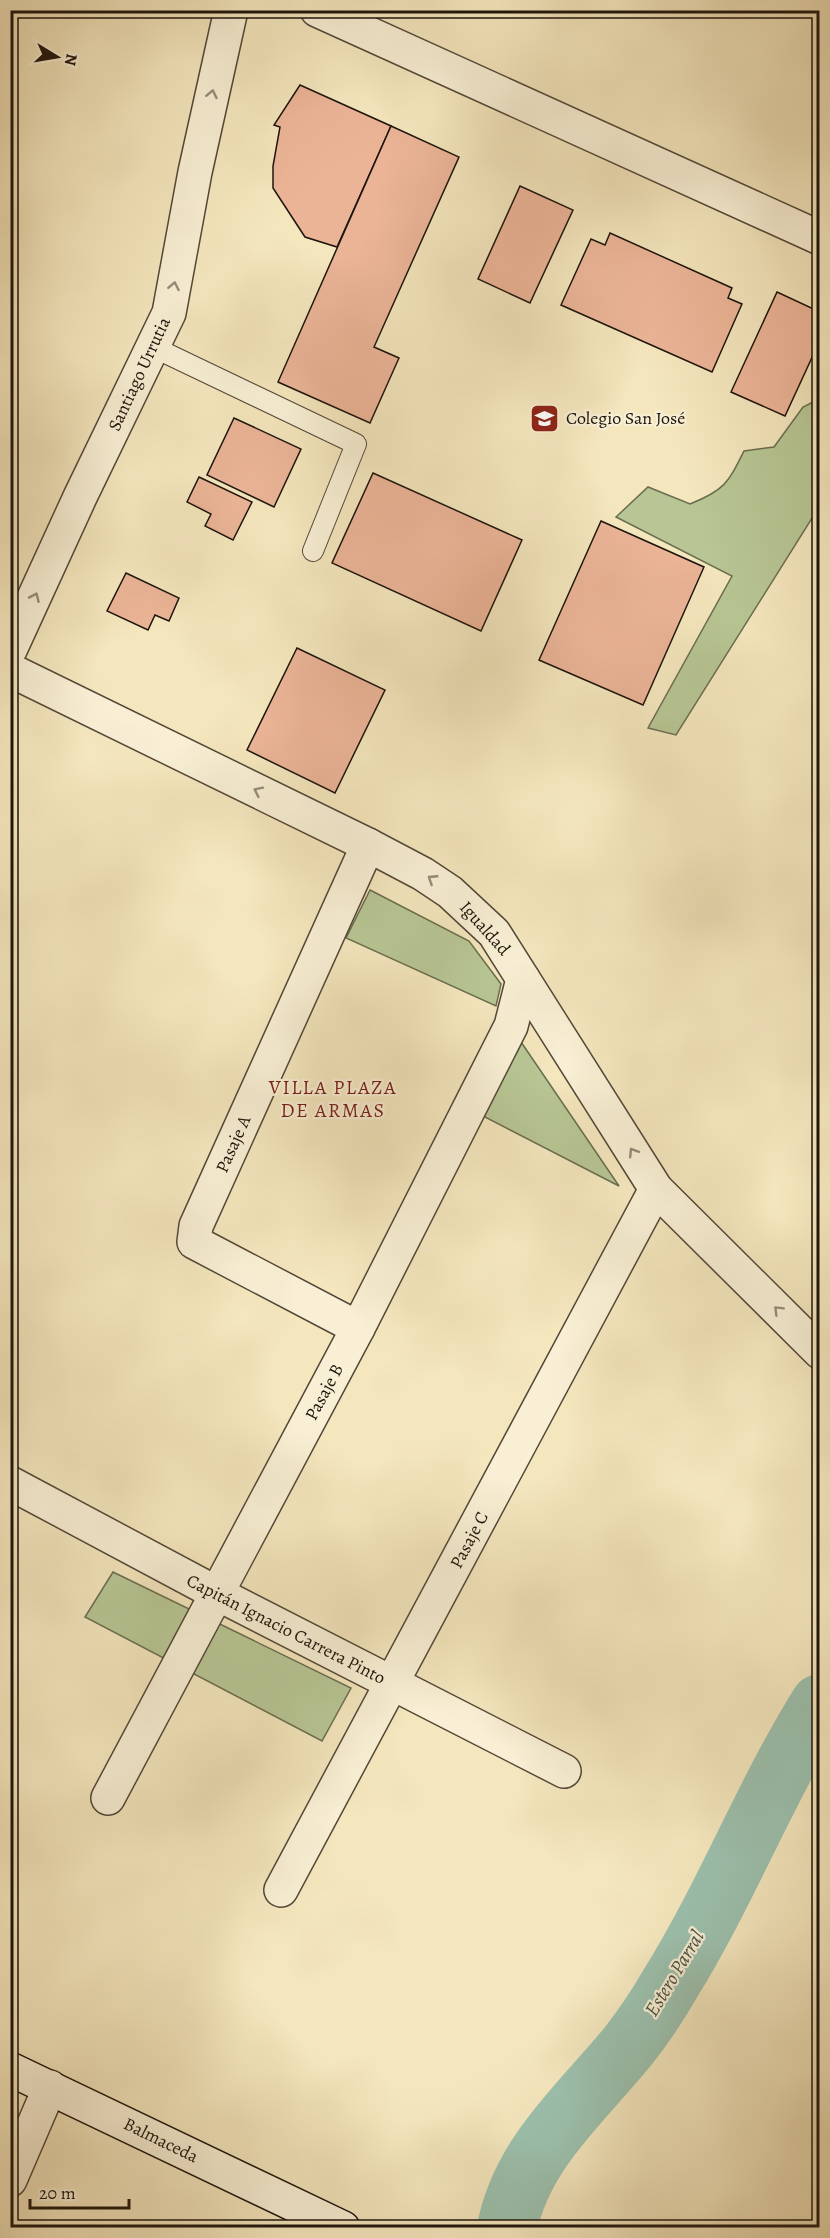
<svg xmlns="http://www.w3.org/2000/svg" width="830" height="2238" font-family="Alegreya,serif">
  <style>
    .green { fill: #b7c694; stroke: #6a6d50; stroke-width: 1.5 }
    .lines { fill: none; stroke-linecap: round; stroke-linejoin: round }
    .river { stroke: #9cc0ad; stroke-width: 60 }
    .building { fill: #ebb497; stroke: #1d140c; stroke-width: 1.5 }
    .lane-casing { stroke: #534838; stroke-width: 22 }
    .street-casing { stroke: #534838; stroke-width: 36 }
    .secondary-casing { stroke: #1d140c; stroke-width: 36 }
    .lane { stroke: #f8efd4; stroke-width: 20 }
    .street { stroke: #f8efd4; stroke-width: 33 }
    .secondary { stroke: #f8efd4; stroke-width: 33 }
    .oneway { stroke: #958c7a }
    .labels { text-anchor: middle; stroke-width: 4.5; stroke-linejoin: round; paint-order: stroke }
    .street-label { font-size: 18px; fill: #1d140c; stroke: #f8efd4 }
    .poi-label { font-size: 18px; fill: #1d140c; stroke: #f8efd4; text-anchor: start }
    .neighbourhood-label { font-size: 20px; letter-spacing: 1.5px; fill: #7a1f14; stroke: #f8efd4 }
    .water-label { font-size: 20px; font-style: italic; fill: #495044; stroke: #f8efd4 }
  </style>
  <rect width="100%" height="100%" fill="#f4e6bd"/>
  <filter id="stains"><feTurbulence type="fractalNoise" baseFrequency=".00333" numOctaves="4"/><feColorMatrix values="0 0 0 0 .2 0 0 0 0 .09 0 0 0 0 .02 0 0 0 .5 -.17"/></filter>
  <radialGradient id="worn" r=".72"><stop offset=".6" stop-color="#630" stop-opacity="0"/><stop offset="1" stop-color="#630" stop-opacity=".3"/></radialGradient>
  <g class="green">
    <path d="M819 399V507L676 735 648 728 732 576 616 517 648 487 690 504C725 490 728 483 744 451L774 447 803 407Z"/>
    <polygon points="370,890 469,941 501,984 496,1006 346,938"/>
    <polygon points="519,1039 619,1186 479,1114"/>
    <polygon points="113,1572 351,1688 322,1741 85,1617"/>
  </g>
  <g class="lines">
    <path class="river" d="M507 2228C522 2152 583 2102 629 2045 644 2026 658 2005 670 1984 726 1894 764 1794 820 1704"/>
  </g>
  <g class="building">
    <polygon points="300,85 391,126 337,247 305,237 273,188 273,166 280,127 274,125"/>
    <polygon points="391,126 459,157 374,347 399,358 370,423 278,382"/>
    <polygon points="520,186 573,210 530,303 478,279"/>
    <polygon points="610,233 732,288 728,298 742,304 712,372 561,305 591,239 605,245"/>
    <polygon points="777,292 820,312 820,340 785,416 731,392"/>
    <polygon points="234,418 301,449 274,507 207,475"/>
    <polygon points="373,473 522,540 481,631 332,563"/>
    <polygon points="199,477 252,502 233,540 205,526 211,514 187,502"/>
    <polygon points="601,521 704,567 643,705 539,660"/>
    <polygon points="126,573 179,598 169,621 155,615 148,630 107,611"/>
    <polygon points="297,648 385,690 335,793 247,750"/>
  </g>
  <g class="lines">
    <defs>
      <polyline id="lane" points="153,347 356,444 313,551"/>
      <g id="street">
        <polyline points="317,10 820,238"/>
        <polyline points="10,650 80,497 169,313 195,172 231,10"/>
        <polyline points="10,670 368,845 423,874 450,892 494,933 656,1189 820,1352"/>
        <polyline points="358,1328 194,1242 196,1226 368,845"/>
        <polyline points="10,1483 218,1594 564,1771"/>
        <polyline points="108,1798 358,1328 511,1026 523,979"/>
        <polyline points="281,1890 656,1189"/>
        <polyline points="10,2180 50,2087"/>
      </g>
      <polyline id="secondary" points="10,2069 343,2228"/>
    </defs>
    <use href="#lane" class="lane-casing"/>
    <use href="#street" class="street-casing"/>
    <use href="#secondary" class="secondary-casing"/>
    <use href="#lane" class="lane"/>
    <use href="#street" class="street"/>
    <use href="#secondary" class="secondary"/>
  </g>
  <defs><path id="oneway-chevron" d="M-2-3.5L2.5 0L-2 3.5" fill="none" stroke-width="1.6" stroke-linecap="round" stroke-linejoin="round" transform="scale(1.5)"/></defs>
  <g class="oneway">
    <use href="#oneway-chevron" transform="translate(212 94) rotate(-78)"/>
    <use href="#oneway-chevron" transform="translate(174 286) rotate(-79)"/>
    <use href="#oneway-chevron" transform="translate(35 597) rotate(-66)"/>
    <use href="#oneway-chevron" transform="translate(258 791) rotate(-154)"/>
    <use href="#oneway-chevron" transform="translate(432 879) rotate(-147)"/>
    <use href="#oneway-chevron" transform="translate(633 1152) rotate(-122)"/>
    <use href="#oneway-chevron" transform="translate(778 1310) rotate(-135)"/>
  </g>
  <defs>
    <symbol id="school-square" viewBox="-11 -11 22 22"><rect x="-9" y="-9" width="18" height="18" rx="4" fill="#8f2418" stroke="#f8efd4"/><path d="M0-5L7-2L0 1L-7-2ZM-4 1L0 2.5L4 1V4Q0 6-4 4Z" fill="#fff"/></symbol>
  </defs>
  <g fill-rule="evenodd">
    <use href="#school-square" x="528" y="402" width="33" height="33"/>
  </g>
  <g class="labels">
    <g class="street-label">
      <text transform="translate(139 374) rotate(-65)" y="6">Santiago Urrutia</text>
      <text transform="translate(485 928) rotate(48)" y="6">Igualdad</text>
      <text transform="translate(233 1144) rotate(-66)" y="6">Pasaje A</text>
      <text transform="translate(324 1392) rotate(-62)" y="6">Pasaje B</text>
      <text transform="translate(469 1540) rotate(-62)" y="6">Pasaje C</text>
      <text transform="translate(286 1629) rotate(27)" y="6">Capitán Ignacio Carrera Pinto</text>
      <text transform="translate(161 2140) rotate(26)" y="6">Balmaceda</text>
    </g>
    <g class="poi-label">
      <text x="566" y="424">Colegio San José</text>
    </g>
    <g class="neighbourhood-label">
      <text x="333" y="1094">VILLA PLAZA<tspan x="333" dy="23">DE ARMAS</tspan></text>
    </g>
    <g class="water-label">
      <text transform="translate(674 1973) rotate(-59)" y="7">Estero Parral</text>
    </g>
  </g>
  <rect width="830" height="2238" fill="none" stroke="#f4e6bd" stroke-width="36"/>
  <rect x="12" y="12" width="806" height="2214" fill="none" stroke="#1d140c" stroke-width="3"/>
  <rect x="18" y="18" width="794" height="2202" fill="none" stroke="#1d140c" stroke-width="1.5"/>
  <g transform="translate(57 57) rotate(101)" stroke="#f8efd4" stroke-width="4.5" paint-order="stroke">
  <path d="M0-4.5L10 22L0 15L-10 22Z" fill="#1d140c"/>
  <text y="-9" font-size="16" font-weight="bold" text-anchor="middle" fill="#1d140c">N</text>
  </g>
  <path d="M30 2199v9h99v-9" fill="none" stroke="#1d140c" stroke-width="3"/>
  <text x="39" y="2199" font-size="18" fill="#1d140c" stroke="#f8efd4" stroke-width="4.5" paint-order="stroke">20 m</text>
  <rect width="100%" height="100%" filter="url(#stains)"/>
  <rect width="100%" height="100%" fill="url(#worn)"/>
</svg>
